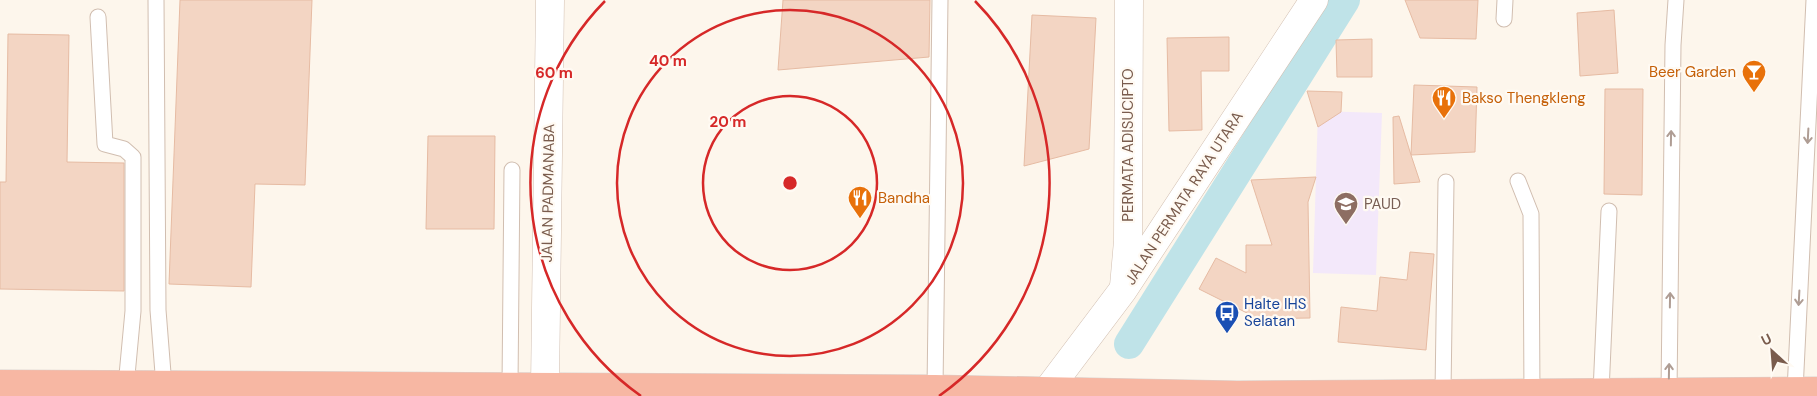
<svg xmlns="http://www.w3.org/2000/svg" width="1817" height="396" font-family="'DM Sans',sans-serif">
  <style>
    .education { fill: #f3e8fa }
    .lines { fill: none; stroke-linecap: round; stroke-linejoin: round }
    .canal { stroke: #bfe3e8; stroke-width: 30 }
    .building { fill: #f3d5c3; stroke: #e6bba3 }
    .lane-casing { stroke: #d1beb0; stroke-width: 17 }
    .street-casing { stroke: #d1beb0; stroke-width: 29 }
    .highway-casing { stroke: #dad1cd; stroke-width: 29 }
    .lane { stroke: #fff; stroke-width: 15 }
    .street { stroke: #fff; stroke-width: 28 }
    .highway { stroke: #f7b7a3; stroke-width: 28 }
    .oneway { stroke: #af9d94 }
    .ring { fill: none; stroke: #d62828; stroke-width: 2.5 }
    .labels { text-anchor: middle; stroke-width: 4.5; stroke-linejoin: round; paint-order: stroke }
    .food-label { font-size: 15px; fill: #c56008; stroke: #fffaf3; text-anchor: start }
    .street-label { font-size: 15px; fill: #7a5c4d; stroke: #fffaf3 }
    .education-label { font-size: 15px; fill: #785e54; stroke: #fffaf3; text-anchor: start }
    .transit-label { font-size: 15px; fill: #164399; stroke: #fffaf3; text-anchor: start }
    .centre { fill: #d62828; stroke: #fffaf3; stroke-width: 2.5 }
    .ring-label { font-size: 15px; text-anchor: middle; font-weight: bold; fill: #d62828; stroke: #fffaf3; stroke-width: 4.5; stroke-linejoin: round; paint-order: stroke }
  </style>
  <rect width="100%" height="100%" fill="#fdf6ec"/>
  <polygon class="education" points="1318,111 1382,113 1376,275 1313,273"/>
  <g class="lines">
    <polyline class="canal" points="1129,344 1345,0"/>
  </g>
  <g class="building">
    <polygon points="180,0 312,0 305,185 255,184 251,287 169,284"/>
    <polygon points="783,0 930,0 929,57 778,70"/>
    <polygon points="1405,0 1478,0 1476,39 1420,38"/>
    <polygon points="1614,10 1618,73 1580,76 1577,13"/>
    <polygon points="1032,15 1096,18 1089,149 1024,166"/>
    <polygon points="8,34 69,35 67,162 124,163 124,291 0,289 0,182 6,182"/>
    <polygon points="1229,37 1229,71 1201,71 1202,130 1169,131 1167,38"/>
    <polygon points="1372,39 1372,77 1337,77 1336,40"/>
    <polygon points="1414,85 1477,87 1475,152 1411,155"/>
    <polygon points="1605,89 1643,89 1642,195 1604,194"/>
    <polygon points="1307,91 1342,92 1341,112 1318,127"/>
    <polygon points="1399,116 1411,155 1420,182 1394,184 1393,117"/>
    <polygon points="428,136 495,136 494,229 426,229"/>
    <polygon points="1316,177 1308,202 1310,318 1247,319 1247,313 1199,289 1216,258 1246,273 1246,245 1272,245 1251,180"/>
    <polygon points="1410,252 1434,254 1426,350 1338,342 1341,307 1377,311 1380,277 1407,280"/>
  </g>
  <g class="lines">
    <defs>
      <g id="lane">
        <polyline points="156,0 158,310 164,386"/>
        <polyline points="98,17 105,144 124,149 133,157 133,311 126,386"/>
        <polyline points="1504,19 1505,0"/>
        <polyline points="1518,181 1531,214 1532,396"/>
        <polyline points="510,386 512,170"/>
        <polyline points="935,389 940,0"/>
        <polyline points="1795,391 1814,0"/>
        <polyline points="1443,392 1446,182"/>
        <polyline points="1601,392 1609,211"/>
        <polyline points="1669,392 1673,45 1676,0"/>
      </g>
      <g id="street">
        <polyline points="1124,286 1128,241 1129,0"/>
        <polyline points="545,386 550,0"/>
        <polyline points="1047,391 1123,290 1314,0"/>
      </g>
      <polyline id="highway" points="0,384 935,389 1237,395 1817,391"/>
    </defs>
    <use href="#lane" class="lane-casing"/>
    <use href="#street" class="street-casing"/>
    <use href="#highway" class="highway-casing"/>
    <use href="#lane" class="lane"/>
    <use href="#street" class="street"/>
    <use href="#highway" class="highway"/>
  </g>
  <defs><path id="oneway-shaft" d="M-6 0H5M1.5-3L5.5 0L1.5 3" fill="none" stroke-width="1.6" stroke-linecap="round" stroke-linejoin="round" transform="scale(1.25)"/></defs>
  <g class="oneway">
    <use href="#oneway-shaft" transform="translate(1808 136) rotate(93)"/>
    <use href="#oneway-shaft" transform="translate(1671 138) rotate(-89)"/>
    <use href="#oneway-shaft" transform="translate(1799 298) rotate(93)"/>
    <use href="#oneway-shaft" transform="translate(1670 300) rotate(-89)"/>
    <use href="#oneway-shaft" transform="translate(1669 371) rotate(-89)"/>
  </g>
  <g class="ring">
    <circle cx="790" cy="183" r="87"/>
    <circle cx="790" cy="183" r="173"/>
    <path d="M641 396A260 260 0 0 1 605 1M975 1A260 260 0 0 1 939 396"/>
  </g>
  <defs>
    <symbol id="bar-pin" viewBox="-11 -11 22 30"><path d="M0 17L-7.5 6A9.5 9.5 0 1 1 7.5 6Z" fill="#e8710a" stroke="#fffaf3"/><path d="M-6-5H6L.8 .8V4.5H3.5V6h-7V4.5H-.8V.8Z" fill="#fff"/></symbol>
    <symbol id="restaurant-pin" viewBox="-11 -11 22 30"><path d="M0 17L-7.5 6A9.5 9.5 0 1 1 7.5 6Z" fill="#e8710a" stroke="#fffaf3"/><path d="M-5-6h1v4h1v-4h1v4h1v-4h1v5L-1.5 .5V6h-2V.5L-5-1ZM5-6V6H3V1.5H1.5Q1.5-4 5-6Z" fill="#fff"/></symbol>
    <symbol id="school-pin" viewBox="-11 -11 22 30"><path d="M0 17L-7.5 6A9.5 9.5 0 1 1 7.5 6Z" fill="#8d6e63" stroke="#fffaf3"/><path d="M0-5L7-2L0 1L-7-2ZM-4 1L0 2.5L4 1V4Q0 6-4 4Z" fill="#fff"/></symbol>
    <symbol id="bus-pin" viewBox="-11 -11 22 30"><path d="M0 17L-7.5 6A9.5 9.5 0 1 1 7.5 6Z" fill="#1a4fb4" stroke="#fffaf3"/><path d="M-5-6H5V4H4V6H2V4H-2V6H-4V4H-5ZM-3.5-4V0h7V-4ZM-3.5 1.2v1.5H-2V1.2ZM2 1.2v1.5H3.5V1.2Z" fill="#fff"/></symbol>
  </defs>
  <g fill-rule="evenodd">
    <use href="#bar-pin" x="1740" y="58" width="28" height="38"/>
    <use href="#restaurant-pin" x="1430" y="84" width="28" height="38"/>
    <use href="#restaurant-pin" x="846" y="184" width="28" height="38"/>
    <use href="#school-pin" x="1332" y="190" width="28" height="38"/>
    <use href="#bus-pin" x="1213" y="299" width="28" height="38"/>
  </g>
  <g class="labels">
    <g class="food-label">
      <text x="1736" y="77" text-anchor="end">Beer Garden</text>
      <text x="1462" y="103">Bakso Thengkleng</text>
      <text x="878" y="203">Bandha</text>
    </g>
    <g class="street-label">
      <text transform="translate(1128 145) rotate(-90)" y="5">PERMATA ADISUCIPTO</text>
      <text transform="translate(548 193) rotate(-89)" y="5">JALAN PADMANABA</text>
      <text transform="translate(1184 198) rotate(-57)" y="5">JALAN PERMATA RAYA UTARA</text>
    </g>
    <g class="education-label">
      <text x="1364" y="209">PAUD</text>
    </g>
    <g class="transit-label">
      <text x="1244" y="309">Halte IHS<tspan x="1244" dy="17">Selatan</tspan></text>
    </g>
  </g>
  <circle cx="790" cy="183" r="8" class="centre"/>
  <g class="ring-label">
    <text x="668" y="66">40 m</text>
    <text x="554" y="78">60 m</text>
    <text x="728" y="127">20 m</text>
  </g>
  <g transform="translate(1772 351) rotate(334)" stroke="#fffaf3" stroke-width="4" paint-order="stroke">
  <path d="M0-4L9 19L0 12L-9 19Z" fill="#7a5c4d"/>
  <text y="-8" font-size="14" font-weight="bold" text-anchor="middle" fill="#7a5c4d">U</text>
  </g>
</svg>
